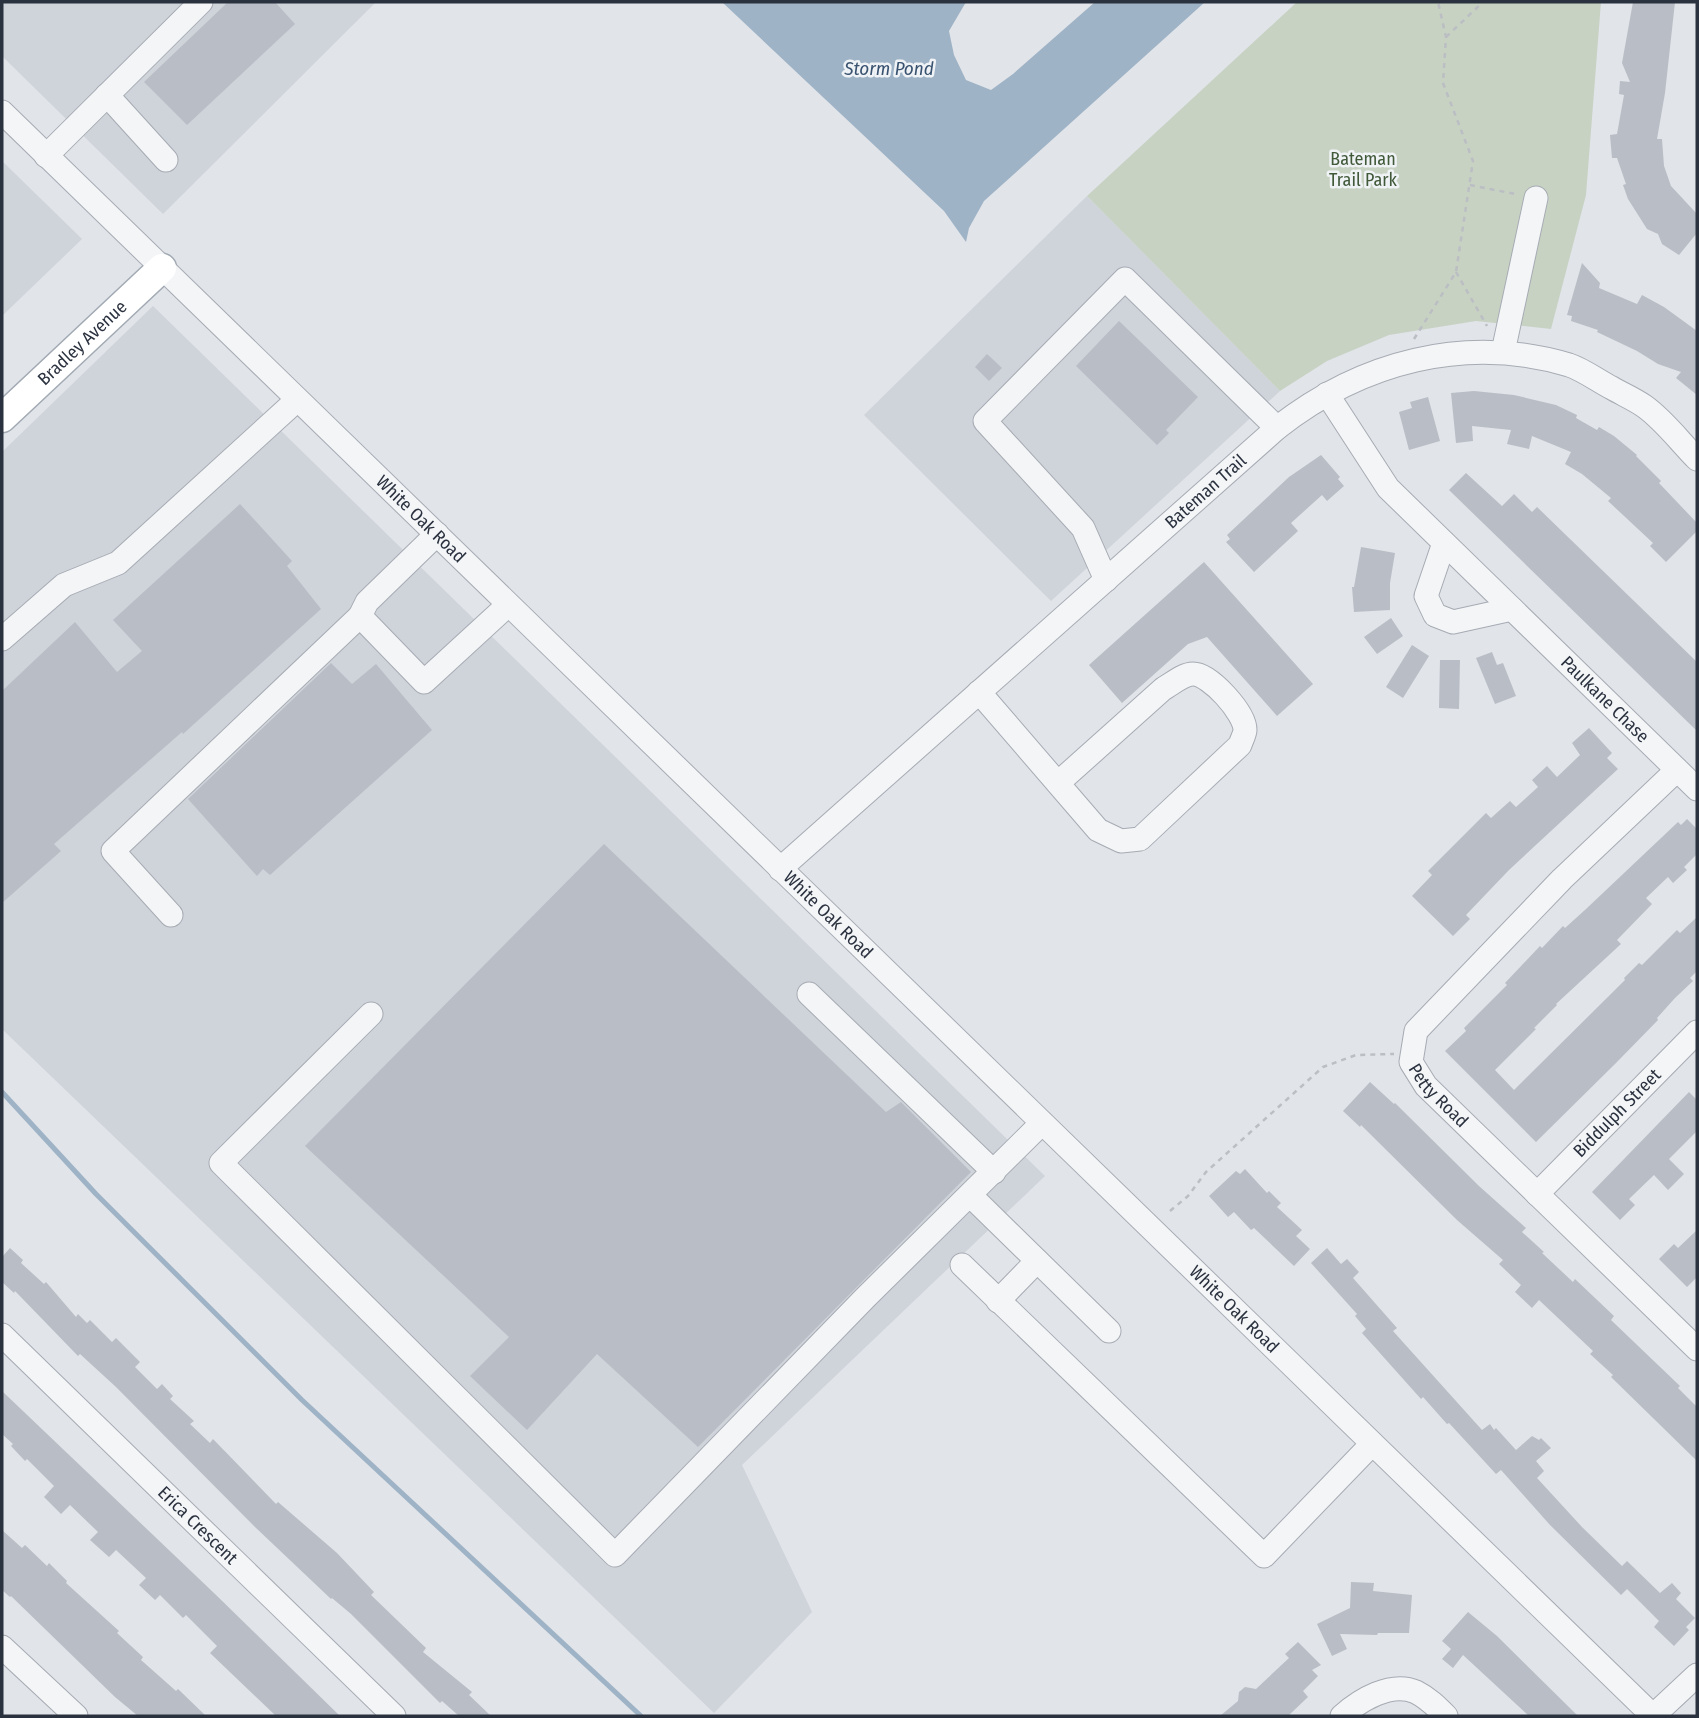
<svg xmlns="http://www.w3.org/2000/svg" width="1699" height="1718" font-family="'Fira Sans Condensed',sans-serif">
  <style>
    .built { fill: #cfd3da }
    .green { fill: #c7d2c3 }
    .water { fill: #9fb3c6 }
    .lines { fill: none; stroke-linecap: round; stroke-linejoin: round }
    .stream { stroke: #9fb3c6; stroke-width: 5 }
    .building { fill: #b9bdc5 }
    .minor-casing { stroke: #a7abb3; stroke-width: 25 }
    .major-casing { stroke: #a1a9b3; stroke-width: 31 }
    .path { stroke: #bbbec3; stroke-width: 2.5; stroke-dasharray: 5 5; stroke-linecap: butt }
    .minor { stroke: #f3f5f7; stroke-width: 23 }
    .major { stroke: #fff; stroke-width: 28 }
    .labels { text-anchor: middle; stroke-width: 5; stroke-linejoin: round; paint-order: stroke }
    .park-label { font-size: 18px; fill: #405939; stroke: #f0f3f6 }
    .street-label { font-size: 18px; fill: #2b323f; stroke: #f0f3f6 }
    .water-label { font-size: 19px; font-style: italic; fill: #385270; stroke: #f0f3f6 }
  </style>
  <rect width="100%" height="100%" fill="#e1e4e9"/>
  <g class="built">
    <polygon points="2,2 376,2 163,214 2,56"/>
    <polygon points="2,161 82,239 2,316"/>
    <polygon points="1087,196 1280,391 1051,601 864,415"/>
    <polygon points="153,306 1045,1176 742,1465 812,1612 714,1713 2,1029 2,452"/>
  </g>
  <polygon class="green" points="1297,2 1601,2 1586,195 1551,329 1476,321 1389,335 1327,361 1280,391 1087,196"/>
  <polygon class="water" points="722,2 966,2 949,31 954,55 966,80 991,90 1013,74 1095,2 1205,2 984,201 969,228 966,242 944,211"/>
  <g class="lines">
    <polyline class="stream" points="2,1092 96,1194 302,1400 641,1716"/>
  </g>
  <g class="building">
    <polygon points="228,2 275,2 295,24 187,125 144,82"/>
    <polygon points="1633,2 1675,2 1665,93 1657,139 1662,139 1664,166 1671,186 1697,214 1697,233 1679,255 1662,244 1658,234 1647,229 1628,199 1623,185 1626,184 1617,158 1612,158 1610,135 1617,134 1624,95 1619,94 1620,81 1630,82 1622,63"/>
    <polygon points="1582,263 1600,283 1599,288 1637,304 1642,295 1664,307 1697,331 1697,395 1676,378 1681,372 1658,364 1637,351 1597,332 1598,330 1571,321 1572,316 1567,315"/>
    <polygon points="1119,321 1198,397 1166,430 1169,433 1157,445 1076,366"/>
    <polygon points="987,354 1002,368 989,381 975,367"/>
    <polygon points="1474,391 1514,395 1556,405 1577,415 1576,418 1597,430 1599,427 1614,436 1637,455 1636,456 1661,481 1659,483 1697,523 1697,531 1666,562 1650,546 1653,543 1608,501 1611,498 1582,474 1565,464 1571,452 1532,436 1529,449 1507,444 1511,430 1472,426 1473,441 1456,443 1451,393"/>
    <polygon points="1428,397 1440,441 1409,450 1399,412 1412,408 1410,402"/>
    <polygon points="1321,455 1340,477 1338,479 1344,486 1327,501 1322,495 1291,523 1298,531 1254,572 1226,542 1230,539 1227,535 1289,477"/>
    <polygon points="1466,473 1502,506 1514,494 1532,512 1537,507 1697,662 1697,731 1449,490"/>
    <polygon points="240,504 292,561 287,566 321,609 183,734 182,732 54,844 61,851 2,903 2,691 75,622 117,672 142,651 113,620"/>
    <polygon points="1361,547 1395,553 1390,583 1390,610 1354,612 1352,587 1354,587"/>
    <polygon points="1204,562 1313,684 1277,716 1207,637 1188,644 1122,703 1089,665"/>
    <polygon points="1391,618 1403,636 1377,654 1364,637"/>
    <polygon points="1412,645 1429,656 1403,698 1386,687"/>
    <polygon points="1492,652 1497,665 1503,663 1516,696 1495,704 1476,658"/>
    <polygon points="1440,660 1460,660 1459,709 1439,708"/>
    <polygon points="331,663 352,684 376,664 432,730 270,875 263,869 257,876 188,799"/>
    <polygon points="1589,728 1612,753 1607,758 1618,769 1509,870 1466,915 1470,919 1453,936 1412,896 1432,875 1428,871 1486,813 1491,818 1510,801 1516,807 1538,787 1532,780 1547,766 1557,777 1580,755 1572,743"/>
    <polygon points="1687,819 1697,829 1697,854 1684,867 1687,870 1673,883 1668,877 1646,898 1652,904 1617,940 1621,944 1556,1004 1557,1005 1534,1028 1536,1029 1495,1070 1514,1090 1625,980 1624,978 1639,963 1642,965 1677,930 1680,933 1697,917 1697,971 1690,978 1693,981 1675,998 1657,1018 1658,1020 1616,1063 1536,1142 1445,1051 1466,1031 1464,1028 1507,985 1505,983 1540,946 1542,948 1563,926 1565,928 1586,909 1678,822 1681,825"/>
    <polygon points="604,844 886,1112 901,1102 971,1172 698,1447 597,1354 527,1430 470,1376 509,1337 305,1146"/>
    <polygon points="1370,1082 1394,1104 1395,1103 1479,1186 1526,1228 1522,1232 1544,1252 1542,1253 1573,1282 1575,1279 1614,1316 1611,1320 1680,1386 1678,1388 1697,1407 1697,1461 1611,1377 1613,1375 1590,1354 1593,1351 1539,1300 1532,1308 1515,1292 1521,1285 1499,1264 1503,1260 1457,1220 1361,1125 1360,1127 1343,1111"/>
    <polygon points="1689,1092 1697,1100 1697,1131 1669,1159 1684,1174 1668,1190 1654,1175 1629,1199 1635,1205 1620,1220 1592,1192"/>
    <polygon points="1245,1169 1267,1193 1269,1191 1281,1203 1277,1207 1302,1230 1296,1236 1310,1249 1294,1266 1254,1228 1251,1230 1234,1212 1228,1217 1209,1196 1236,1171 1240,1174"/>
    <polygon points="1697,1230 1697,1277 1687,1287 1659,1259 1674,1244 1678,1248"/>
    <polygon points="10,1248 23,1260 21,1263 44,1284 46,1282 76,1317 78,1314 87,1323 90,1320 112,1342 116,1338 140,1362 135,1367 157,1389 162,1384 173,1396 170,1399 194,1421 190,1424 210,1443 213,1439 276,1504 278,1502 337,1553 374,1592 371,1595 426,1648 423,1652 472,1692 469,1695 491,1716 459,1716 442,1701 440,1703 351,1614 332,1598 331,1599 255,1527 116,1387 80,1354 78,1356 15,1291 14,1293 2,1282 2,1257"/>
    <polygon points="1327,1248 1341,1264 1347,1259 1359,1272 1353,1278 1397,1328 1393,1331 1482,1430 1490,1424 1494,1430 1496,1428 1516,1450 1532,1436 1539,1440 1541,1438 1551,1448 1536,1461 1544,1471 1537,1478 1582,1527 1622,1566 1627,1561 1660,1593 1672,1583 1681,1593 1676,1599 1695,1618 1686,1627 1689,1630 1674,1646 1654,1627 1659,1621 1627,1589 1621,1595 1550,1525 1501,1470 1496,1474 1449,1423 1447,1424 1423,1397 1421,1399 1362,1333 1366,1329 1355,1316 1357,1314 1311,1263"/>
    <polygon points="2,1391 215,1594 340,1716 276,1716 210,1653 217,1646 186,1615 183,1618 160,1595 155,1600 139,1585 146,1578 116,1550 109,1557 90,1540 98,1532 70,1505 61,1514 44,1497 54,1486 27,1459 25,1461 11,1446 13,1444 2,1434"/>
    <polygon points="2,1530 22,1548 25,1545 47,1566 49,1563 67,1581 66,1583 119,1631 117,1633 143,1657 141,1660 176,1691 178,1689 206,1716 138,1716 115,1697 11,1596 10,1597 2,1590"/>
    <polygon points="1351,1582 1374,1583 1373,1591 1412,1595 1409,1633 1378,1633 1377,1635 1340,1634 1347,1649 1332,1656 1317,1624 1350,1608"/>
    <polygon points="1468,1612 1497,1636 1578,1716 1529,1716 1463,1655 1453,1668 1442,1659 1451,1649 1442,1641"/>
    <polygon points="1298,1642 1321,1665 1312,1670 1318,1676 1303,1691 1308,1697 1288,1716 1220,1716 1238,1701 1239,1692 1245,1687 1256,1689 1289,1658 1285,1654"/>
  </g>
  <g class="lines">
    <defs>
      <g id="minor">
        <polyline points="107,95 166,160"/>
        <path id="s1" d="M2 112 1653 1716"/>
        <polyline points="46,156 201,2"/>
        <polyline points="1503,352 1536,198"/>
        <path id="s2" d="M1327 394 1388 488 1697 789"/>
        <polyline points="437,534 367,602 360,616 424,682 508,605"/>
        <polyline points="1444,543 1426,596 1435,615 1453,622 1512,609"/>
        <polyline points="1106,580 1083,528 985,421 1125,279 1277,428"/>
        <polyline points="2,639 64,585 118,563 297,400"/>
        <path d="M979 692 1098 830 1121 841 1140 839 1240 745C1241 741 1245 734 1245 730 1245 713 1210 674 1193 674 1183 674 1172 684 1163 689L1058 783"/>
        <path id="s3" d="M1677 770 1562 879 1416 1031 1411 1062 1426 1086 1697 1349"/>
        <path id="s4" d="M780 869 1277 428C1361 362 1465 334 1569 365 1584 370 1598 381 1612 388 1622 394 1634 399 1644 406 1664 420 1680 442 1697 459"/>
        <polyline points="171,915 113,851 360,616"/>
        <polyline points="809,994 994,1172"/>
        <polyline points="371,1014 221,1163 615,1555 865,1298 1042,1123"/>
        <path id="s5" d="M1537 1194 1697 1032"/>
        <polyline points="970,1195 1109,1331"/>
        <polyline points="962,1265 1264,1556 1372,1444"/>
        <polyline points="998,1301 1037,1261"/>
        <path id="s6" d="M2 1335 394 1716"/>
        <polyline points="2,1647 76,1716"/>
        <path d="M1342 1716C1360 1700 1391 1681 1416 1692 1428 1698 1437 1707 1446 1716"/>
        <polyline points="1653,1716 1697,1675"/>
      </g>
      <g id="major">
        <path id="s7" d="M2 418 162 268"/>
      </g>
    </defs>
    <use href="#minor" class="minor-casing"/>
    <use href="#major" class="major-casing"/>
    <g class="path">
      <polyline points="1446,37 1483,2"/>
      <polyline points="1470,185 1515,194"/>
      <polyline points="1456,272 1487,326"/>
      <polyline points="1414,339 1456,272 1473,161 1443,83 1446,37 1438,2"/>
      <polyline points="1170,1211 1188,1196 1206,1172 1323,1067 1356,1055 1394,1054"/>
    </g>
    <use href="#minor" class="minor"/>
    <use href="#major" class="major"/>
  </g>
  <g class="labels">
    <g class="park-label">
      <text x="1363" y="165">Bateman<tspan x="1363" dy="21">Trail Park</tspan></text>
    </g>
    <g class="street-label">
      <text dy="6" stroke="none"><textPath href="#s7" startOffset="110">Bradley Avenue</textPath></text>
      <text dy="6" stroke="none"><textPath href="#s4" startOffset="569">Bateman Trail</textPath></text>
      <text dy="6" stroke="none"><textPath href="#s1" startOffset="584">White Oak Road</textPath></text>
      <text dy="6" stroke="none"><textPath href="#s2" startOffset="415">Paulkane Chase</textPath></text>
      <text dy="6" stroke="none"><textPath href="#s1" startOffset="1152">White Oak Road</textPath></text>
      <text dy="6" stroke="none"><textPath href="#s3" startOffset="444">Petty Road</textPath></text>
      <text dy="6" stroke="none"><textPath href="#s5" startOffset="114">Biddulph Street</textPath></text>
      <text dy="6" stroke="none"><textPath href="#s1" startOffset="1718">White Oak Road</textPath></text>
      <text dy="6" stroke="none"><textPath href="#s6" startOffset="273">Erica Crescent</textPath></text>
    </g>
    <g class="water-label">
      <text x="889" y="75">Storm Pond</text>
    </g>
  </g>
  <rect width="1699" height="1718" fill="none" stroke="#2b323f" stroke-width="7"/>
</svg>
